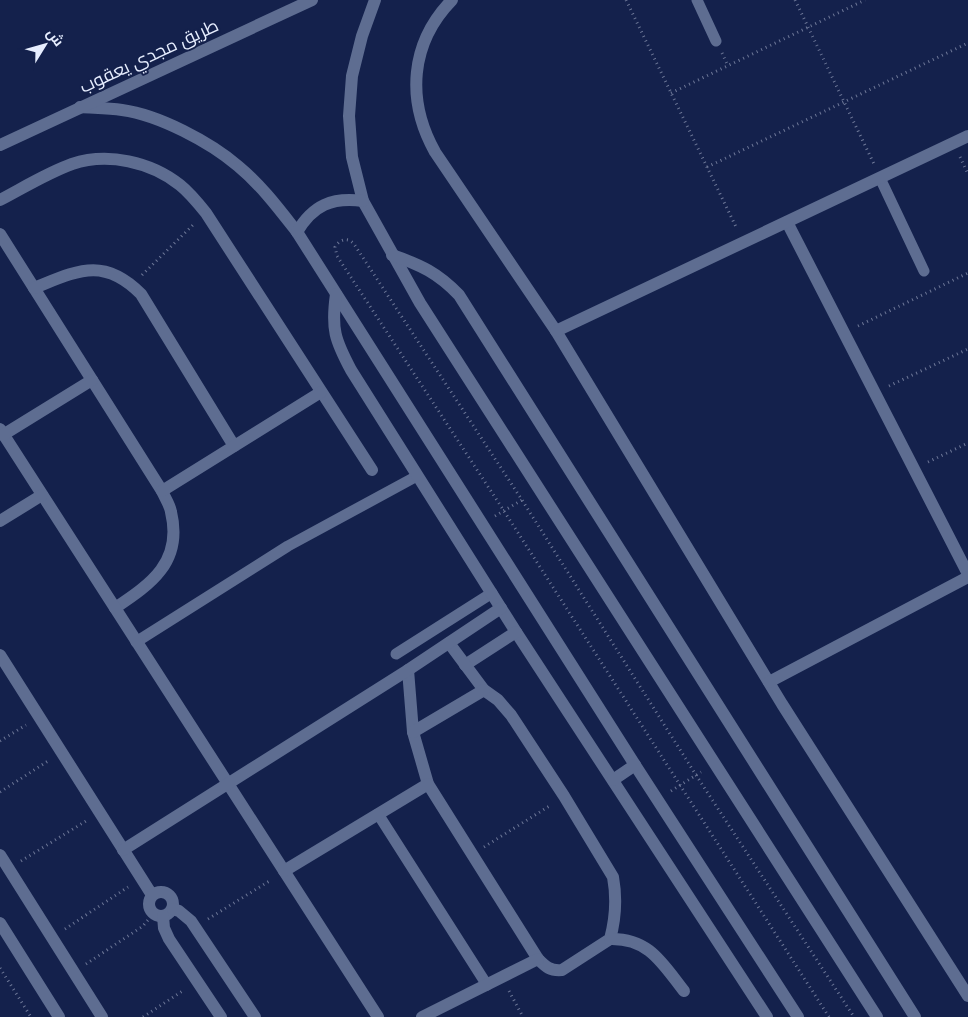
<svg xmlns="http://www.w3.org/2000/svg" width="968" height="1017" font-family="'Playfair Display',Cairo,serif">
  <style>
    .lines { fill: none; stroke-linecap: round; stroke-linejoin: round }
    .path { stroke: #6e7898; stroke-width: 3; stroke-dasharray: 1 4; stroke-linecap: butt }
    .service { stroke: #5e6d91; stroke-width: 11 }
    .minor { stroke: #5e6d91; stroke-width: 12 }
    .tertiary { stroke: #5e6d91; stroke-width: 12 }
    .labels { text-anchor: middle; stroke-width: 4; stroke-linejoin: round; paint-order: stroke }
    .street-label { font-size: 18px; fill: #e7eeff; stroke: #14214c }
  </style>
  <rect width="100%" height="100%" fill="#14214c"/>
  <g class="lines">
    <g class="path">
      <polyline points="626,0 737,229"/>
      <polyline points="795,0 874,164"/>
      <polyline points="722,53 728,66"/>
      <polyline points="671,93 865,0"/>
      <polyline points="960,157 968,174"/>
      <polyline points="707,167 968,43"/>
      <polyline points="142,275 195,223"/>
      <polyline points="858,326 968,273"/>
      <polyline points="889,386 968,349"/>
      <polyline points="928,462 968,443"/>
      <polyline points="495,516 522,500"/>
      <polyline points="0,741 26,725"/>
      <polyline points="671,791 701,772"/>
      <polyline points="0,792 48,761"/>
      <polyline points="484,847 551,805"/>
      <polyline points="21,861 86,821"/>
      <polyline points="208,919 271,880"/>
      <polyline points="65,929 128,887"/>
      <polyline points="86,964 143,926 148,920"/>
      <polyline points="0,968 31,1017"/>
      <polyline points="509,991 523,1017"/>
      <polyline points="143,1017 184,990"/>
      <path d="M829 1017 504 511 337 256 335 247C340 239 348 237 354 244L522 500 696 775 854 1017"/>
    </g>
    <g class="service">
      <polyline points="697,0 716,41"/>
      <polyline points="880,178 924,271"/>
      <polyline points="136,642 288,546 417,476"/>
      <polyline points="396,654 492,593"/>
      <polyline points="378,814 487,985"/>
    </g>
    <g class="minor">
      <polyline points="375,0 362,36 352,76 349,116 352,157 363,201 420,303 877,1017"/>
      <path d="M452 0C410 43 406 100 435 152L556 331 782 704 968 996"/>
      <path d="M80 107C94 108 108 108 122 110 159 115 210 142 238 166 261 185 279 209 297 232L635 765 798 1017"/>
      <path d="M0 200C23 188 47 173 72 164 108 152 151 162 180 185 190 193 198 203 206 213L372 470"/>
      <polyline points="787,222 968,574"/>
      <path d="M297 232C313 205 332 197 363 201"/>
      <path d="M0 234 162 491C165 498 170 505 171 512 183 562 151 584 115 608"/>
      <path d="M392 255C421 265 438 273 459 295L915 1017"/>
      <path d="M34 288C77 271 103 256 141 294L234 446"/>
      <path d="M336 294C331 329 335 340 351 370L516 632 767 1017"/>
      <polyline points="556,331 968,136"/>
      <polyline points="0,429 378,1017"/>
      <polyline points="3,435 92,380"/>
      <polyline points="162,491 321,392"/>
      <polyline points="0,521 42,495"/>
      <polyline points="0,655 152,895"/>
      <polyline points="465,665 516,632"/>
      <path d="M408 670 413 732 428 784 538 959C546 967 550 971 562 970L610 939C616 917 617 899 613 877L564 796 511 715 498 700 484 690 449 643"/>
      <polyline points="769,682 968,577"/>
      <polyline points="413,732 484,690"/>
      <polyline points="613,780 635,765"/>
      <polyline points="123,850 408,670 501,608"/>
      <polyline points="0,855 102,1017"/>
      <polyline points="284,871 428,784"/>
      <circle cx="161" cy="904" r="12"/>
      <polyline points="173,909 179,911 191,921 255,1017"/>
      <polyline points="163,916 164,928 169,939 221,1017"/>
      <polyline points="0,923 59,1017"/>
      <path d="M610 939C649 938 662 963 684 991"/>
      <polyline points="422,1017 538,959"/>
    </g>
    <polyline class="tertiary" points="0,145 312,0"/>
  </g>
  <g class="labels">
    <g class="street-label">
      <text transform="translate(149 56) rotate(-25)" y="6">طريق مجدي يعقوب</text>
    </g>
  </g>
  <g transform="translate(45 45) rotate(53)" stroke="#14214c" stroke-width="4" paint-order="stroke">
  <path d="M0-4L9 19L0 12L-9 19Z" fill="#e7eeff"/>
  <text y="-8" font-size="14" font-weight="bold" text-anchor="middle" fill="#e7eeff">ش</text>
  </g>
</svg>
